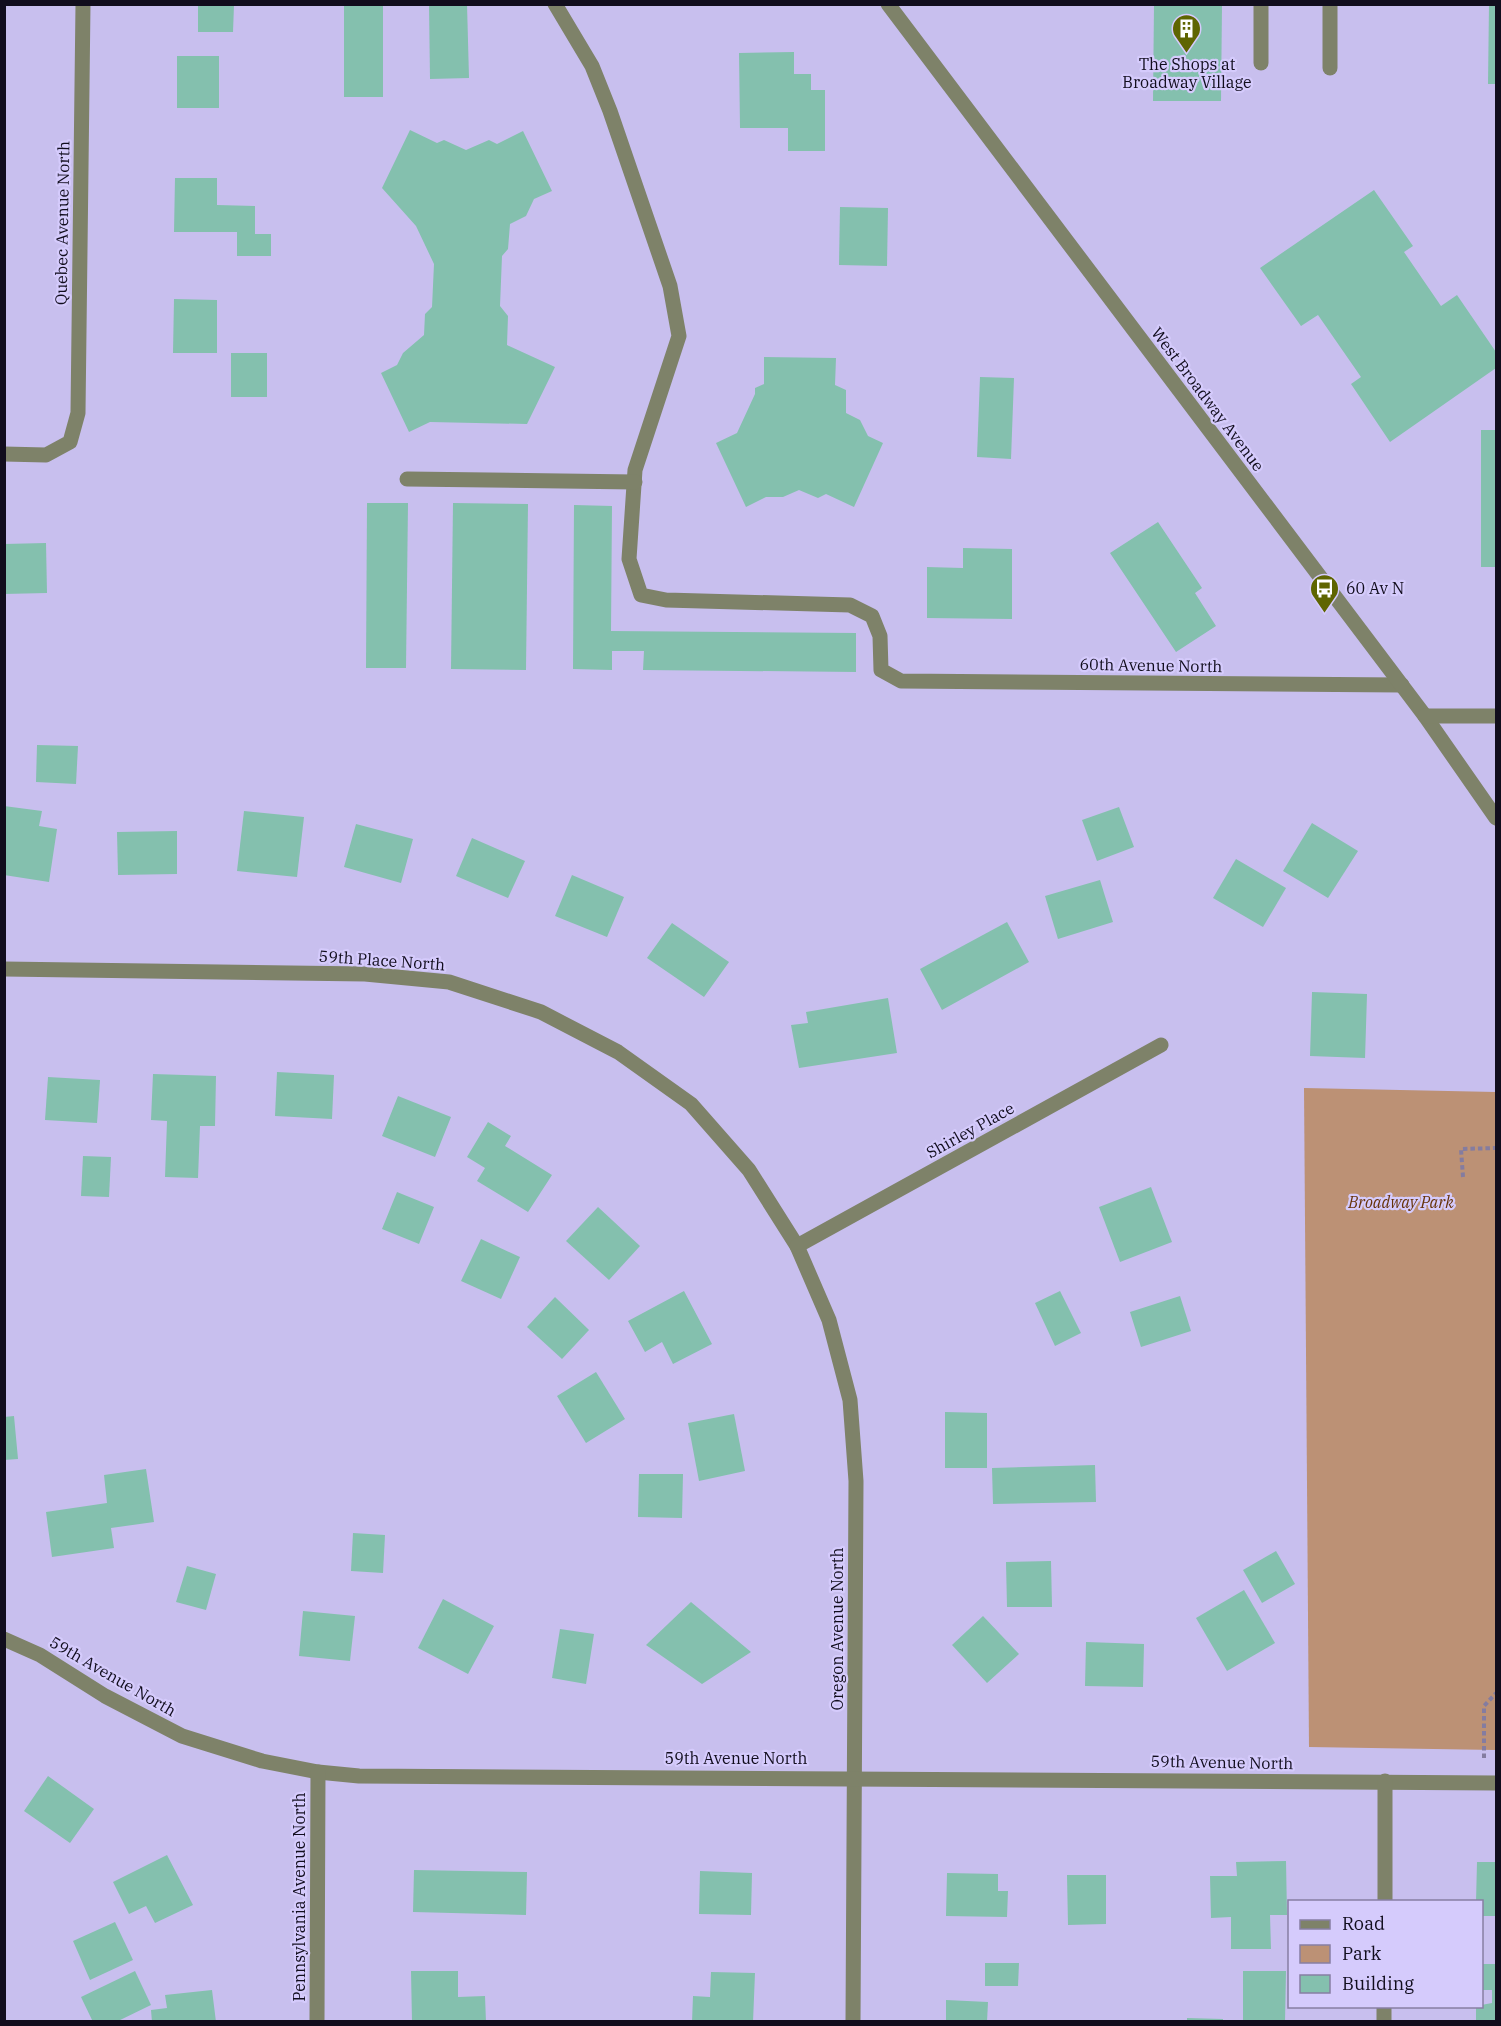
<svg xmlns="http://www.w3.org/2000/svg" width="1501" height="2026" font-family="'IBM Plex Serif',serif">
  <style>
    .green { fill: #bc9175 }
    .building { fill: #84c0ae }
    .lines { fill: none; stroke-linecap: round; stroke-linejoin: round }
    .path { stroke: #847ca0; stroke-width: 4; stroke-dasharray: 4.5 3; stroke-linecap: butt }
    .minor { stroke: #7e8269; stroke-width: 15 }
    .labels { text-anchor: middle; stroke-width: 4.5; stroke-linejoin: round; paint-order: stroke }
    .poi-label { font-size: 16px; fill: #110d1d; stroke: #d5cbfc }
    .street-label { font-size: 16px; fill: #110d1d; stroke: #d5cbfc }
    .park-label { font-size: 16px; font-style: italic; fill: #663309; stroke: #d5cbfc }
  </style>
  <rect width="100%" height="100%" fill="#c8bfee"/>
  <polygon class="green" points="1304,1088 1496,1092 1496,1750 1309,1747"/>
  <g class="building">
    <polygon points="198,4 234,5 233,32 198,32"/>
    <rect x="344" y="4" width="39" height="93"/>
    <polygon points="429,4 467,4 469,78 430,79"/>
    <polygon points="1154,4 1222,4 1221,101 1153,101"/>
    <polygon points="1489,4 1496,4 1496,84 1488,84"/>
    <polygon points="794,52 794,74 811,74 811,90 825,90 825,151 788,151 788,128 740,128 739,53"/>
    <rect x="177" y="56" width="42" height="52"/>
    <polygon points="410,130 437,143 444,140 466,150 489,140 497,144 523,131 552,191 534,199 526,216 510,224 508,249 502,256 500,306 508,316 507,345 555,367 527,424 430,422 409,432 381,373 397,365 403,353 424,335 425,314 432,307 434,264 416,226 382,188"/>
    <polygon points="175,178 217,178 217,205 255,206 255,234 271,234 271,256 237,256 237,232 174,232"/>
    <polygon points="1374,190 1413,246 1404,252 1441,306 1457,295 1496,352 1496,368 1390,442 1351,384 1361,377 1318,315 1301,326 1260,268"/>
    <polygon points="840,207 888,208 887,266 839,265"/>
    <polygon points="174,299 217,300 217,353 173,353"/>
    <rect x="231" y="353" width="36" height="44"/>
    <polygon points="764,357 836,358 835,385 846,390 846,413 860,420 868,436 883,443 854,507 826,494 818,498 799,490 783,497 766,497 746,507 716,443 737,433 755,394 755,388 764,384"/>
    <polygon points="980,377 1014,378 1011,459 977,457"/>
    <rect x="1481" y="430" width="15" height="137"/>
    <polygon points="367,503 408,503 406,668 366,668"/>
    <polygon points="453,503 528,504 526,670 451,669"/>
    <polygon points="574,505 612,506 611,631 856,633 856,672 643,670 644,651 612,651 612,670 573,669"/>
    <polygon points="1158,522 1202,588 1195,593 1216,626 1176,652 1110,553"/>
    <polygon points="46,543 47,593 4,594 4,544"/>
    <polygon points="963,548 1012,549 1012,619 927,618 927,567 963,568"/>
    <polygon points="37,745 78,746 76,784 36,782"/>
    <polygon points="4,806 42,811 39,826 57,829 49,882 4,875"/>
    <polygon points="1119,807 1134,847 1097,861 1082,820"/>
    <polygon points="244,811 304,817 297,877 237,871"/>
    <polygon points="1312,823 1358,851 1328,898 1283,871"/>
    <polygon points="356,824 413,839 401,883 344,867"/>
    <polygon points="177,831 177,874 118,875 117,832"/>
    <polygon points="472,838 525,861 508,898 456,876"/>
    <polygon points="1236,859 1286,888 1263,927 1213,898"/>
    <polygon points="572,875 624,897 607,937 555,916"/>
    <polygon points="1100,880 1113,922 1058,939 1045,896"/>
    <polygon points="1007,922 1029,962 942,1010 920,969"/>
    <polygon points="672,923 729,962 704,997 647,958"/>
    <polygon points="1312,992 1367,994 1365,1058 1310,1056"/>
    <polygon points="888,998 897,1053 799,1068 791,1025 808,1023 806,1012"/>
    <polygon points="277,1072 334,1075 332,1119 275,1116"/>
    <polygon points="153,1074 216,1076 215,1126 200,1126 198,1178 165,1177 167,1121 151,1120"/>
    <polygon points="48,1077 100,1080 97,1123 45,1120"/>
    <polygon points="398,1096 451,1117 435,1157 382,1136"/>
    <polygon points="488,1122 511,1136 505,1146 552,1175 528,1212 477,1181 485,1168 467,1157"/>
    <polygon points="83,1156 111,1157 109,1197 81,1196"/>
    <polygon points="1151,1187 1172,1242 1120,1262 1099,1207"/>
    <polygon points="397,1192 434,1207 419,1244 382,1229"/>
    <polygon points="598,1207 640,1246 609,1280 566,1241"/>
    <polygon points="481,1239 520,1257 501,1299 461,1281"/>
    <polygon points="684,1291 712,1344 673,1364 662,1342 645,1352 628,1321"/>
    <polygon points="1060,1291 1081,1333 1055,1346 1035,1303"/>
    <polygon points="1180,1296 1191,1331 1141,1347 1130,1312"/>
    <polygon points="555,1297 589,1330 562,1359 527,1327"/>
    <polygon points="596,1372 625,1419 586,1443 557,1396"/>
    <polygon points="945,1412 987,1413 987,1468 945,1468"/>
    <polygon points="734,1414 745,1471 699,1481 688,1423"/>
    <polygon points="14,1416 18,1459 4,1460 4,1417"/>
    <polygon points="1095,1465 1096,1502 993,1504 992,1468"/>
    <polygon points="146,1469 154,1522 111,1528 114,1548 52,1557 46,1512 107,1503 104,1475"/>
    <polygon points="639,1474 683,1474 682,1518 638,1517"/>
    <polygon points="353,1533 385,1535 383,1573 351,1571"/>
    <polygon points="1276,1551 1295,1584 1262,1603 1243,1570"/>
    <polygon points="1051,1561 1052,1607 1007,1607 1006,1562"/>
    <polygon points="187,1566 216,1574 206,1610 176,1602"/>
    <polygon points="1244,1590 1275,1643 1227,1671 1196,1618"/>
    <polygon points="443,1599 494,1626 468,1674 418,1648"/>
    <polygon points="691,1602 751,1652 702,1684 646,1645"/>
    <polygon points="303,1611 355,1616 350,1661 299,1656"/>
    <polygon points="983,1616 1019,1654 987,1683 952,1645"/>
    <polygon points="560,1629 594,1634 586,1684 552,1678"/>
    <polygon points="1086,1642 1144,1644 1143,1687 1085,1686"/>
    <polygon points="48,1776 94,1809 70,1843 24,1811"/>
    <polygon points="167,1855 193,1905 155,1923 146,1906 129,1914 113,1882"/>
    <polygon points="1286,1861 1287,1915 1270,1915 1271,1949 1231,1949 1231,1917 1211,1918 1210,1876 1237,1876 1236,1862"/>
    <polygon points="1477,1862 1496,1862 1496,1916 1482,1916 1482,1902 1476,1902"/>
    <polygon points="414,1870 527,1872 526,1915 413,1912"/>
    <polygon points="700,1871 752,1873 751,1915 699,1914"/>
    <polygon points="947,1873 998,1874 998,1891 1008,1891 1007,1917 946,1916"/>
    <polygon points="1067,1875 1106,1875 1106,1924 1068,1925"/>
    <polygon points="115,1922 133,1960 90,1980 73,1941"/>
    <polygon points="985,1963 1019,1963 1018,1986 985,1986"/>
    <polygon points="1483,1964 1496,1964 1496,2022 1476,2022 1476,2006 1492,2003 1492,1990 1483,1990"/>
    <polygon points="135,1971 151,2005 116,2022 93,2022 81,1997"/>
    <polygon points="411,1971 458,1971 458,1997 485,1996 486,2022 412,2022"/>
    <polygon points="1243,1971 1286,1971 1285,2022 1243,2022"/>
    <polygon points="711,1972 755,1973 753,2022 692,2022 693,1996 710,1997"/>
    <polygon points="212,1990 216,2022 152,2022 151,2010 167,2008 165,1995"/>
    <polygon points="946,2000 988,2002 987,2022 946,2022"/>
    <polygon points="1187,2018 1223,2019 1223,2022 1187,2022"/>
  </g>
  <g class="lines">
    <g class="path">
      <polyline points="1463,1177 1461,1149 1496,1148"/>
      <polyline points="1484,1758 1484,1706 1496,1693"/>
    </g>
    <g class="minor">
      <polyline points="555,4 592,66 610,111 670,286 679,336 635,470 629,559 641,595 666,600 850,605 872,616 880,636 881,670 901,681 1402,685"/>
      <polyline points="888,4 1425,716 1496,818"/>
      <polyline points="1261,63 1261,4"/>
      <polyline points="1330,68 1330,4"/>
      <polyline points="4,454 46,455 70,442 78,413 83,4"/>
      <polyline points="407,479 635,482"/>
      <polyline points="1425,716 1496,716"/>
      <polyline points="4,969 365,974 449,982 541,1012 618,1052 691,1104 749,1170 797,1246 829,1320 850,1400 856,1481 853,2022"/>
      <polyline points="797,1246 1161,1045"/>
      <polyline points="4,1639 40,1655 105,1696 182,1736 262,1761 318,1772 359,1776 1496,1783"/>
      <polyline points="1385,1902 1385,1781"/>
      <polyline points="317,2022 318,1772"/>
      <polyline points="1384,2022 1384,2006"/>
    </g>
  </g>
  <defs>
    <symbol id="building-pin" viewBox="-11 -11 22 30"><path d="M0 17L-7.5 6A9.5 9.5 0 1 1 7.5 6Z" fill="#5f6501" stroke="#d5cbfc"/><path d="M-4-6H4V6H1V3H-1V6H-4ZM-2.5-4.3h1.7v1.8h-1.7ZM.8-4.3h1.7v1.8H.8ZM-2.5-1h1.7V.8h-1.7ZM.8-1h1.7V.8H.8Z" fill="#fff"/></symbol>
    <symbol id="bus-pin" viewBox="-11 -11 22 30"><path d="M0 17L-7.5 6A9.5 9.5 0 1 1 7.5 6Z" fill="#5f6501" stroke="#d5cbfc"/><path d="M-5-6H5V4H4V6H2V4H-2V6H-4V4H-5ZM-3.5-4V0h7V-4ZM-3.5 1.2v1.5H-2V1.2ZM2 1.2v1.5H3.5V1.2Z" fill="#fff"/></symbol>
  </defs>
  <g fill-rule="evenodd">
    <use href="#building-pin" x="1170" y="12" width="33" height="45"/>
    <use href="#bus-pin" x="1308" y="572" width="33" height="45"/>
  </g>
  <g class="labels">
    <g class="poi-label">
      <text x="1187" y="70">The Shops at<tspan x="1187" dy="18">Broadway Village</tspan></text>
      <text x="1346" y="594" text-anchor="start">60 Av N</text>
    </g>
    <g class="street-label">
      <text transform="translate(62 223) rotate(-89)" y="6">Quebec Avenue North</text>
      <text transform="translate(1208 399) rotate(53)" y="6">West Broadway Avenue</text>
      <text transform="translate(1151 665) rotate(1)" y="6">60th Avenue North</text>
      <text transform="translate(382 960) rotate(4)" y="6">59th Place North</text>
      <text transform="translate(970 1130) rotate(-29)" y="6">Shirley Place</text>
      <text transform="translate(837 1629) rotate(-90)" y="6">Oregon Avenue North</text>
      <text transform="translate(113 1676) rotate(30)" y="6">59th Avenue North</text>
      <text x="736" y="1764">59th Avenue North</text>
      <text transform="translate(1222 1762) rotate(1)" y="6">59th Avenue North</text>
      <text transform="translate(299 1897) rotate(-90)" y="6">Pennsylvania Avenue North</text>
    </g>
    <g class="park-label">
      <text x="1401" y="1208">Broadway Park</text>
    </g>
  </g>
  <rect width="1501" height="2026" fill="none" stroke="#110d1d" stroke-width="12"/>
  <rect x="1288" y="1900" width="195" height="108" fill="#d5cbfc" stroke="#877fa3" stroke-width="1.5"/>
  <rect x="1300" y="1920" width="30" height="9" fill="#7e8269" stroke="#877fa3" stroke-width="1.5"/>
  <text x="1342" y="1930" font-size="18" fill="#110d1d">Road</text>
  <rect x="1300" y="1945" width="30" height="18" fill="#bc9175" stroke="#877fa3" stroke-width="1.5"/>
  <text x="1342" y="1960" font-size="18" fill="#110d1d">Park</text>
  <rect x="1300" y="1975" width="30" height="18" fill="#84c0ae" stroke="#877fa3" stroke-width="1.5"/>
  <text x="1342" y="1990" font-size="18" fill="#110d1d">Building</text>
</svg>
